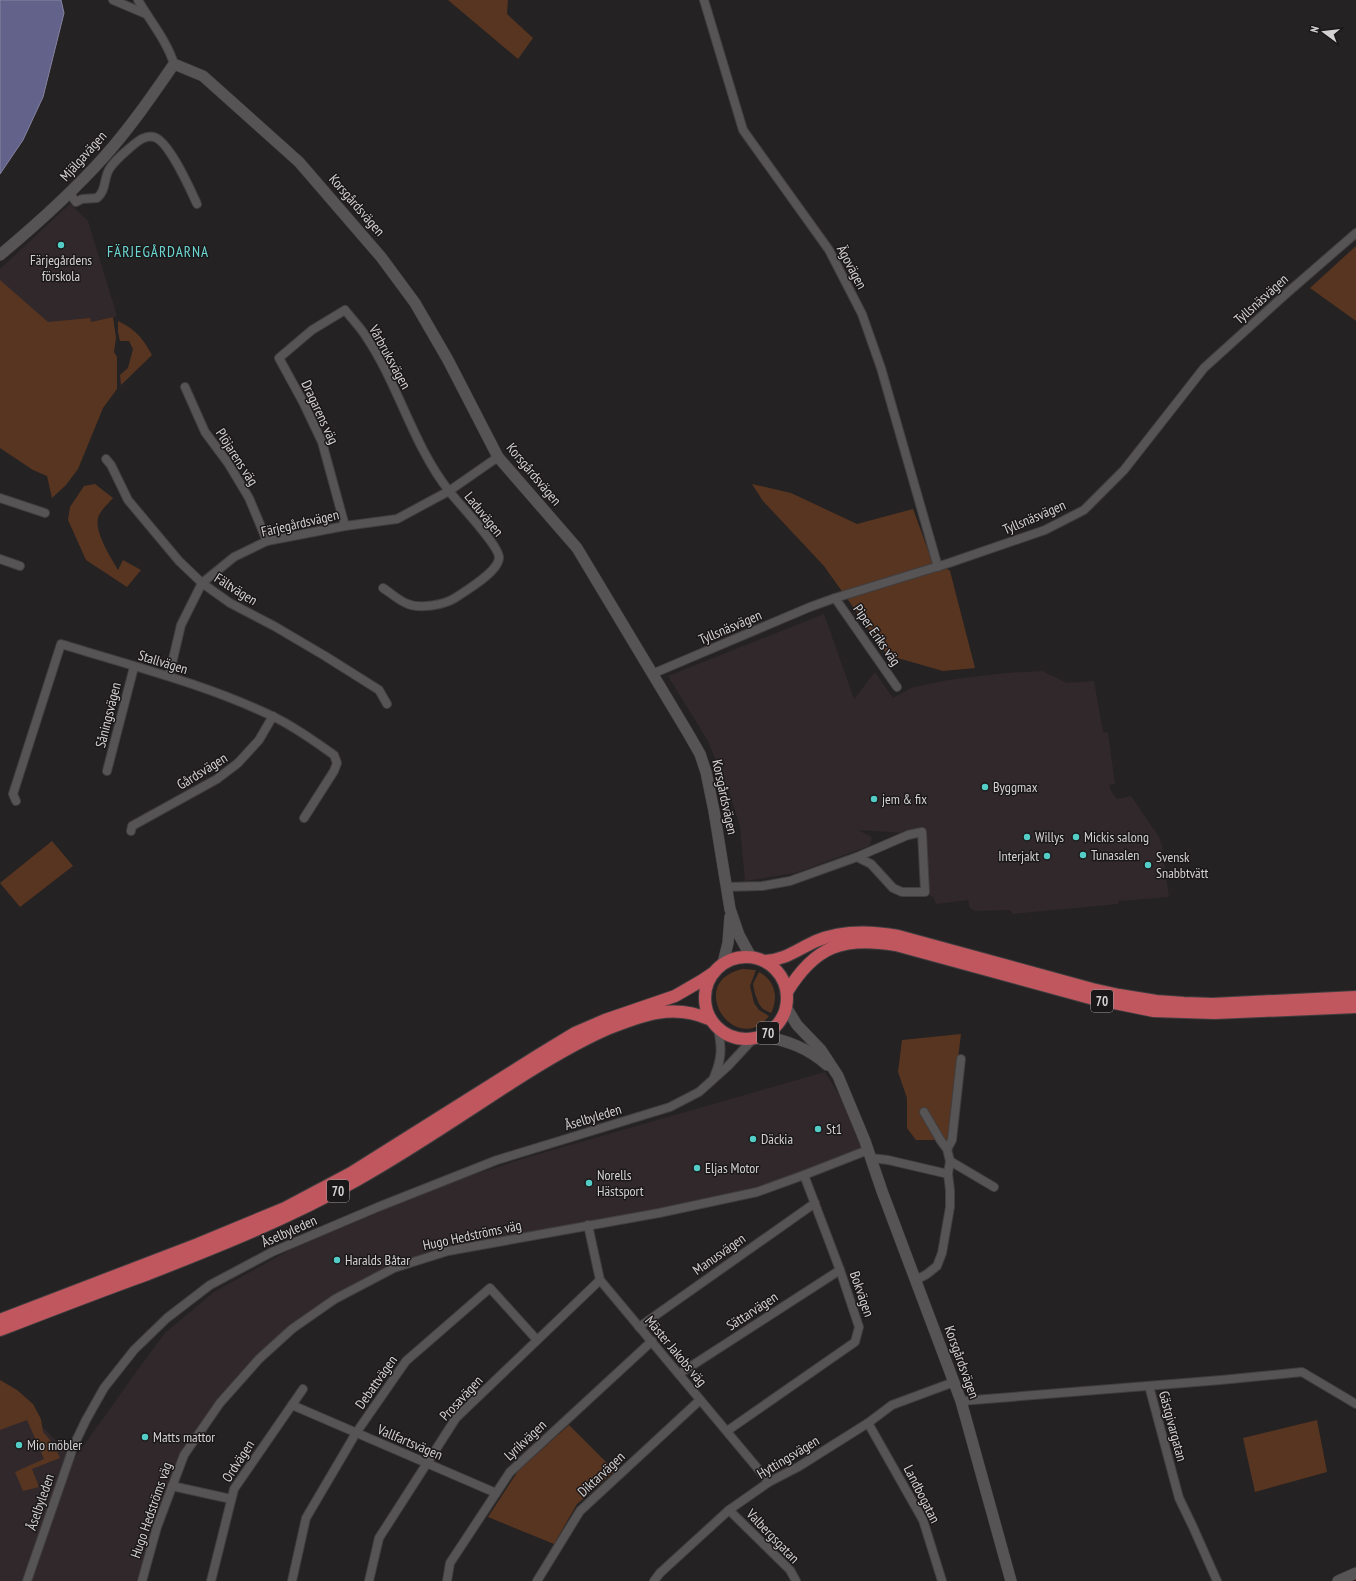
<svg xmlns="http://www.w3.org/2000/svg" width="1356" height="1581" font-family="'PT Sans Narrow',sans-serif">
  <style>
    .built { fill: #31282c }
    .green { fill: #583520 }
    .water { fill: #63628b; stroke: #8583a0 }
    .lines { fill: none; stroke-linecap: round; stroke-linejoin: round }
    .minor-casing { stroke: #413e3f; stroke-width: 10 }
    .tertiary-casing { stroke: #413e3f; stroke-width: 12 }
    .trunk-casing { stroke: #413e3f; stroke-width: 14 }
    .minor { stroke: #575455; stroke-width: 8 }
    .tertiary { stroke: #575455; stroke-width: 11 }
    .trunk { stroke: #c0565e; stroke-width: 12 }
    .poi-dot { fill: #54cdc7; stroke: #1b181a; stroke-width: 1.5 }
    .labels { text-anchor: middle; stroke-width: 3; stroke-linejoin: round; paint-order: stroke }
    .shield { fill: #1b181a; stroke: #9c9a9b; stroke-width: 1 }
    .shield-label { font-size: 13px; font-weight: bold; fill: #d4d1d2 }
    .street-label { font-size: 14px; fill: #d4d1d2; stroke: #1b181a }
    .poi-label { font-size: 14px; fill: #d4d1d2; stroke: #1b181a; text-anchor: start }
    .neighbourhood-label { font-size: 15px; letter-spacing: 1px; fill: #6cd7d1; stroke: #1b181a }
  </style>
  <rect width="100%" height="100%" fill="#252223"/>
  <g class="built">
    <polygon points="70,204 88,221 117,316 45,332 0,292 0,269"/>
    <polygon points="824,614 854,699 875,672 893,698 911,688 948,680 1006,673 1042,671 1067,683 1094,681 1103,732 1108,733 1115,784 1109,785 1111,791 1117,799 1131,796 1159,837 1162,847 1169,897 1118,901 1118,904 1012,914 1011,910 975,911 970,908 968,900 936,904 934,898 925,892 922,837 905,833 858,830 872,837 869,846 795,873 745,881 740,826 730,795 708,741 668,676"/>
    <polygon points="825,1072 849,1111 868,1150 757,1192 448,1251 394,1268 335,1299 259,1359 184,1455 142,1581 0,1581 0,1384 74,1459 139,1368 165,1333 214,1292 308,1240 396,1200 525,1158"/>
  </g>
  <g class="green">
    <polygon points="448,0 508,0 507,14 533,38 518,59"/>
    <polygon points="1356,246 1356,321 1310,288"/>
    <polygon points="0,280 48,322 90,318 91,322 113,317 116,338 114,352 117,357 117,389 103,408 78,469 66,485 52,498 47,476 33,470 0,448"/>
    <path d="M118 321C136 330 142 337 152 355L121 385 120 375 128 368 133 349 129 341H120L118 332Z"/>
    <path d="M95 484 113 498C109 503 102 509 99 515 92 529 111 558 118 570L123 560 141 570 127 587 86 560 68 520 70 507 84 486Z"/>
    <polygon points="752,484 791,493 857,524 913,509 931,558 950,571 975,668 943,671 887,655 824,566 763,501"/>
    <polygon points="52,841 73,866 20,907 0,883"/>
    <path d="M743 969 756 970 750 986 754 1003 759 1010 769 1016C735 1059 684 981 743 969Z"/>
    <path d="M759 972C775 981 779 997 771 1013L763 1009 759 1004 755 994 753 984Z"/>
    <polygon points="961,1034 948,1140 916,1140 907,1128 907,1098 898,1072 902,1040"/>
    <polygon points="0,1380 17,1390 33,1404 41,1419 43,1432 54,1445 60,1458 32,1469 39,1487 23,1491 15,1472 44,1459 27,1420 0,1430"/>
    <polygon points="1317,1420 1327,1472 1255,1492 1243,1438"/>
    <polygon points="569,1425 615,1471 577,1504 554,1544 488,1517 518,1471"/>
  </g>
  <polygon class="water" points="0,0 61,0 64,13 43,97 23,140 0,174"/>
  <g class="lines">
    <defs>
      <g id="minor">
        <polyline points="113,0 146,14"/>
        <path d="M138 0C150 21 167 41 174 64"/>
        <polyline points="704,0 743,130 829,250 862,314 881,368 938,567"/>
        <path d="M70 194 76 202 82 199 97 198C107 190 103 178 110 168 116 159 124 153 132 146 138 141 145 135 154 137 169 141 190 189 197 204"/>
        <polyline points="185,387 205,432 228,463 249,498 267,541"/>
        <polyline points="106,459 111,465 128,500 179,561 202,583 230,603 274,626 325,656 379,690 387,704"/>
        <polyline points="0,498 45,513"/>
        <path d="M345 526 322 442 303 402 279 358 312 330 345 310C352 319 361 328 367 338 399 386 413 445 449 491 458 503 500 546 499 558 498 572 467 590 455 598 444 605 420 609 408 604 399 601 391 593 383 588"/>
        <polyline points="0,559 20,566"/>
        <polyline points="835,598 897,687"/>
        <polyline points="652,674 810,607 835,598 949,563 1045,530 1084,510 1124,470 1204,368 1287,293 1356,233"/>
        <polyline points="169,676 181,625 202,583 234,557 267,541 345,526 397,519 449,491 498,457"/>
        <polyline points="107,771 134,667"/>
        <path d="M16 801 13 794 61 644C132 666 205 684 272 716 294 726 314 741 334 755L337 763 334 771 304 818"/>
        <polyline points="131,831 132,826 217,779 238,763 259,740 273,716"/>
        <polyline points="726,887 762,886 790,881 857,857 908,835 922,832 925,892 902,892 893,888 871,864 857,857"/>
        <path d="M714 1077C722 1058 722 1048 718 1029"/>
        <polyline points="947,1149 952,1140 961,1059"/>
        <polyline points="871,1158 888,1160 948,1174"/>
        <polyline points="950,1161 994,1187"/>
        <polyline points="588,1225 600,1280 769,1482"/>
        <polyline points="916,1280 927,1274 937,1266 942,1253 950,1207 950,1190 948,1174 950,1161 947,1149 941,1141 924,1112"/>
        <polyline points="639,1327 815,1203"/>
        <polyline points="679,1374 840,1270"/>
        <polyline points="1149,1386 1179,1498 1193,1527 1217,1581"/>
        <polyline points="961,1401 1221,1380 1302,1372 1356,1404"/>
        <polyline points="292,1405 496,1493"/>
        <polyline points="868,1423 923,1520 942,1581"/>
        <polyline points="727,1431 855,1342 859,1327 840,1270 804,1175"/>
        <polyline points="172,1486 231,1499"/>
        <polyline points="729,1510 790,1570 796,1581"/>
        <polyline points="27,1581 74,1445 86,1420 104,1388 134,1350 167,1318 210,1285 272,1252 378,1207 497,1160 670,1107 699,1092 728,1066 753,1039"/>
        <polyline points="142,1581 157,1527 184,1455 220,1403 259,1359 292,1329 335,1299 394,1268 448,1251 659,1213 757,1192 804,1175 868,1150"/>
        <polyline points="211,1581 234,1489 303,1389"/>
        <polyline points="292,1581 306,1518 356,1433 406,1361 490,1288 537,1340"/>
        <polyline points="369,1581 379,1538 456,1418 600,1280"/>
        <polyline points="447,1581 450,1563 510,1472 652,1341"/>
        <polyline points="537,1581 580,1511 700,1400"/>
        <polyline points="654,1581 660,1573 729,1510 769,1482 798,1467 868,1423 892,1405 954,1382"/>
      </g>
      <g id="tertiary">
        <path d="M0 255C37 224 72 193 104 157 130 128 152 96 174 64L203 76 299 162 381 257 415 303 448 360 498 457 577 548 688 733 700 754 706 772 714 811 730 909 739 935 751 957"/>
        <polyline points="723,963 728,943 730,917"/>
        <polyline points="786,1007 797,1025 821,1050 838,1076 865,1141 882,1191 961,1401 1011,1581"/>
        <path d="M763 1036C788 1041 808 1048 827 1065"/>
        <polyline points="1338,1581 1356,1573"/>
      </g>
      <g id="trunk">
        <circle cx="746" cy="998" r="41"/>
        <path d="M765 961C785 960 798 949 816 941 842 930 871 931 898 936L1092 989 1119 995 1156 1001 1184 1003 1213 1004 1356 997"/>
        <path d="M787 992C815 946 843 936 896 945L1090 998 1154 1011 1215 1013 1356 1007"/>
        <polyline points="0,1320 198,1244 285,1208 351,1173 537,1056 575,1033 605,1020 675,996 701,981 713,973"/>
        <path d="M0 1330C49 1311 98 1292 148 1274 219 1246 290 1218 357 1180 409 1151 460 1116 511 1083 542 1063 573 1044 607 1029 642 1015 673 1003 709 1019"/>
      </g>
    </defs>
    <use href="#minor" class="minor-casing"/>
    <use href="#tertiary" class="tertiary-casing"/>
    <use href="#trunk" class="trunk-casing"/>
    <use href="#minor" class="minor"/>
    <use href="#tertiary" class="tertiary"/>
    <use href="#trunk" class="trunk"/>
  </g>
  <g class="poi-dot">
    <circle cx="61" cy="245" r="4"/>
    <circle cx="985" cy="787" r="4"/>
    <circle cx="874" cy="799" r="4"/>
    <circle cx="1027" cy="837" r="4"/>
    <circle cx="1076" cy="837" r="4"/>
    <circle cx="1083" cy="855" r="4"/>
    <circle cx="1047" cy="856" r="4"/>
    <circle cx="1148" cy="865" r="4"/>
    <circle cx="818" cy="1129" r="4"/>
    <circle cx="753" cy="1139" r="4"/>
    <circle cx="697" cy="1168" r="4"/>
    <circle cx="589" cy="1183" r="4"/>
    <circle cx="337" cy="1260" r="4"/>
    <circle cx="145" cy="1437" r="4"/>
    <circle cx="19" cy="1445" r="4"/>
  </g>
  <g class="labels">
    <g class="shield">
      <rect x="1091" y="990" width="22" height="22" rx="3"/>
      <rect x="757" y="1022" width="22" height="22" rx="3"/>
      <rect x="327" y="1180" width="22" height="22" rx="3"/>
    </g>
    <g class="shield-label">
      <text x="1102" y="1006">70</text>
      <text x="768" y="1038">70</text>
      <text x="338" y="1196">70</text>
    </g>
    <g class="street-label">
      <text transform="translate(83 156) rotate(-48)" y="5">Mjälgavägen</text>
      <text transform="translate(357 205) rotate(49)" y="5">Korsgårdsvägen</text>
      <text transform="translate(852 267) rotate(62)" y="5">Ägovägen</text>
      <text transform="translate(1261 299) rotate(-42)" y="5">Tyllsnäsvägen</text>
      <text transform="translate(390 357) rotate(61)" y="5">Vårbruksvägen</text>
      <text transform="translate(320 412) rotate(65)" y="5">Dragarens väg</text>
      <text transform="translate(237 457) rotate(57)" y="5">Plöjarens väg</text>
      <text transform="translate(534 474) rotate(50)" y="5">Korsgårdsvägen</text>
      <text transform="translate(484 514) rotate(51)" y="5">Laduvägen</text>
      <text transform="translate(1034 517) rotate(-23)" y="5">Tyllsnäsvägen</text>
      <text transform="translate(300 523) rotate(-13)" y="5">Färjegårdsvägen</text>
      <text transform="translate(236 589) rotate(32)" y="5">Fältvägen</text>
      <text transform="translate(730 627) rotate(-23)" y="5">Tyllsnäsvägen</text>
      <text transform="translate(877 635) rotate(55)" y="5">Piper Eriks väg</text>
      <text transform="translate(163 662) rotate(17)" y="5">Stallvägen</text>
      <text transform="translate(108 715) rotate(-76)" y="5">Såningsvägen</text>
      <text transform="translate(202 771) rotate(-32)" y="5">Gårdsvägen</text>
      <text transform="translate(725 797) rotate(78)" y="5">Korsgårdsvägen</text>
      <text transform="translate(593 1117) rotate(-17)" y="5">Åselbyleden</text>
      <text transform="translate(289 1231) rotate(-24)" y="5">Åselbyleden</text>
      <text transform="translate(472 1235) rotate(-12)" y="5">Hugo Hedströms väg</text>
      <text transform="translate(719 1254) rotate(-35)" y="5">Manusvägen</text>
      <text transform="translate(862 1294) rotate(71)" y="5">Bokvägen</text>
      <text transform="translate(752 1311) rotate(-33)" y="5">Sättarvägen</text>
      <text transform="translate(676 1351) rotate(50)" y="5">Mäster Jakobs väg</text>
      <text transform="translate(962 1362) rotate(70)" y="5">Korsgårdsvägen</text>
      <text transform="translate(376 1382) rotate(-55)" y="5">Debattvägen</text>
      <text transform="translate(461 1398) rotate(-47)" y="5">Prosavägen</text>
      <text transform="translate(1173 1426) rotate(75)" y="5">Gästgivargatan</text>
      <text transform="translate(525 1440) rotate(-43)" y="5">Lyrikvägen</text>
      <text transform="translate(410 1442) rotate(23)" y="5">Vallfartsvägen</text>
      <text transform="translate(788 1457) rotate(-31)" y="5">Hyttingsvägen</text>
      <text transform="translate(238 1461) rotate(-57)" y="5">Ordvägen</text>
      <text transform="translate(601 1474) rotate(-43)" y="5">Diktarvägen</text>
      <text transform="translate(922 1494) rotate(63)" y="5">Landbogatan</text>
      <text transform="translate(40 1502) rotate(-71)" y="5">Åselbyleden</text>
      <text transform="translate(151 1510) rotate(-71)" y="5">Hugo Hedströms väg</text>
      <text transform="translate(773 1536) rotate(46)" y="5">Valbergsgatan</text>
    </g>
    <g class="poi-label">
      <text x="61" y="265" text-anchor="middle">Färjegårdens<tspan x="61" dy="16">förskola</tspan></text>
      <text x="993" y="792">Byggmax</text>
      <text x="882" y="804">jem &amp; fix</text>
      <text x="1035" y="842">Willys</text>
      <text x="1084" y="842">Mickis salong</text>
      <text x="1091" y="860">Tunasalen</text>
      <text x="1039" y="861" text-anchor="end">Interjakt</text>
      <text x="1156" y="862">Svensk<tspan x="1156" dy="16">Snabbtvätt</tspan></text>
      <text x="826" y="1134">St1</text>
      <text x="761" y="1144">Däckia</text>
      <text x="705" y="1173">Eljas Motor</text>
      <text x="597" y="1180">Norells<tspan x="597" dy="16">Hästsport</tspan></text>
      <text x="345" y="1265">Haralds Båtar</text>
      <text x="153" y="1442">Matts mattor</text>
      <text x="27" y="1450">Mio möbler</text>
    </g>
    <g class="neighbourhood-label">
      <text x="158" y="257">FÄRJEGÅRDARNA</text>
    </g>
  </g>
  <g transform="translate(1324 32) rotate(285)" stroke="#1b181a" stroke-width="3" paint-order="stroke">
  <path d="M0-3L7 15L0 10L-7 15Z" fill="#d4d1d2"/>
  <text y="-6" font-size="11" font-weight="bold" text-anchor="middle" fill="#d4d1d2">N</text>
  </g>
</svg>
